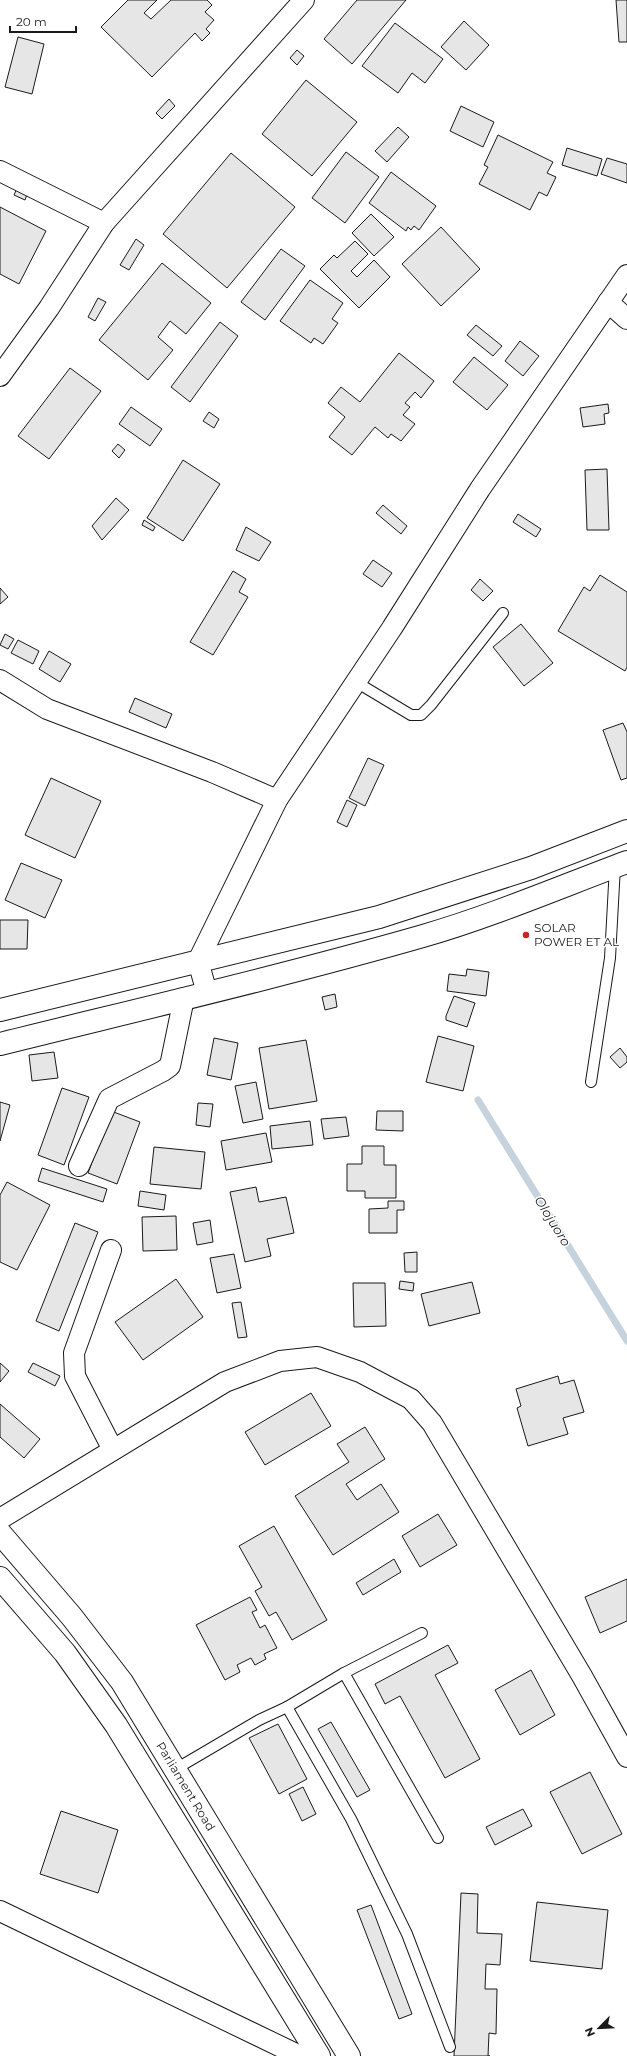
<svg xmlns="http://www.w3.org/2000/svg" width="627" height="2056" font-family="Montserrat,sans-serif">
  <style>
    .lines { fill: none; stroke-linecap: round; stroke-linejoin: round }
    .stream { stroke: #c6d2dc; stroke-width: 7 }
    .building { fill: #e6e6e6; stroke: #1a1a1a }
    .service-casing { stroke: #1a1a1a; stroke-width: 12 }
    .minor-casing { stroke: #1a1a1a; stroke-width: 22 }
    .secondary-casing { stroke: #1a1a1a; stroke-width: 24 }
    .trunk-casing { stroke: #1a1a1a; stroke-width: 24 }
    .service { stroke: #fff; stroke-width: 10 }
    .minor { stroke: #fff; stroke-width: 20 }
    .secondary { stroke: #fff; stroke-width: 22 }
    .trunk { stroke: #fff; stroke-width: 22 }
    .poi-dot { fill: #c62828; stroke: #fff; stroke-width: 1.5 }
    .labels { text-anchor: middle; stroke-width: 3; stroke-linejoin: round; paint-order: stroke }
    .poi-label { font-size: 12px; fill: #1a1a1a; stroke: #fff; text-anchor: start }
    .street-label { font-size: 12px; fill: #1a1a1a; stroke: #fff }
    .water-label { font-size: 13px; font-style: italic; fill: #1a1a1a; stroke: #fff }
  </style>
  <rect width="100%" height="100%" fill="#fff"/>
  <g class="lines">
    <polyline class="stream" points="478,1100 627,1341"/>
  </g>
  <g class="building">
    <polygon points="128,0 157,0 144,13 151,19 171,0 207,0 212,5 205,12 214,20 206,29 210,33 202,41 195,33 152,77 101,27"/>
    <polygon points="357,0 406,0 352,64 324,39"/>
    <polygon points="616,0 627,0 627,42 619,42"/>
    <polygon points="464,21 489,45 466,70 441,47"/>
    <polygon points="395,23 443,59 425,83 412,73 398,93 362,66"/>
    <polygon points="18,37 44,44 32,94 5,87"/>
    <polygon points="297,50 304,56 297,65 290,58"/>
    <polygon points="306,80 357,122 312,176 262,134"/>
    <polygon points="169,99 175,106 162,119 156,113"/>
    <polygon points="461,106 494,122 483,147 450,131"/>
    <polygon points="398,127 409,137 387,162 375,151"/>
    <polygon points="498,135 553,162 547,173 556,177 547,196 539,192 530,210 479,184 488,167 484,165"/>
    <polygon points="567,148 602,159 597,176 562,165"/>
    <polygon points="346,152 379,177 345,223 312,198"/>
    <polygon points="231,153 295,207 227,288 163,234"/>
    <polygon points="607,158 627,164 627,183 601,174"/>
    <polygon points="391,172 436,206 419,230 414,226 411,230 408,227 406,231 369,203"/>
    <polygon points="19,184 29,189 25,200 14,195"/>
    <polygon points="0,207 46,231 19,284 0,274"/>
    <polygon points="371,214 394,237 374,256 352,233"/>
    <polygon points="441,227 480,269 441,306 402,264"/>
    <polygon points="136,239 144,245 129,270 120,265"/>
    <polygon points="355,241 368,254 351,271 357,277 374,260 390,277 359,308 320,269 334,255 337,258"/>
    <polygon points="281,249 305,266 265,320 241,302"/>
    <polygon points="162,263 211,303 186,334 170,321 158,337 173,350 148,380 99,340"/>
    <polygon points="310,280 343,303 332,319 338,323 323,344 314,338 311,343 280,321"/>
    <polygon points="98,298 106,302 95,321 88,317"/>
    <polygon points="220,322 238,336 190,402 171,387"/>
    <polygon points="476,325 502,346 493,356 467,335"/>
    <polygon points="520,341 539,356 523,376 505,361"/>
    <polygon points="399,353 434,381 421,398 415,392 405,403 410,407 403,415 415,424 401,441 391,434 388,438 375,427 352,455 329,437 345,417 328,403 341,387 360,402"/>
    <polygon points="474,357 508,385 487,410 453,382"/>
    <polygon points="70,368 101,391 49,459 18,436"/>
    <polygon points="608,404 609,413 604,414 605,424 583,427 580,408"/>
    <polygon points="131,407 162,429 150,446 119,424"/>
    <polygon points="209,412 219,419 214,428 203,421"/>
    <polygon points="118,444 125,450 119,458 112,451"/>
    <polygon points="183,460 220,484 183,541 147,518"/>
    <polygon points="607,469 609,530 587,530 585,470"/>
    <polygon points="116,498 129,510 102,540 92,526"/>
    <polygon points="383,505 407,526 401,534 376,513"/>
    <polygon points="518,514 541,529 536,537 513,522"/>
    <polygon points="144,520 155,527 153,531 142,525"/>
    <polygon points="246,527 271,542 259,561 236,550"/>
    <polygon points="373,560 392,573 382,587 363,574"/>
    <polygon points="233,571 246,579 239,592 248,597 213,655 190,642"/>
    <polygon points="600,575 627,592 627,667 625,671 558,631 584,587 590,591"/>
    <polygon points="480,579 493,591 483,601 471,590"/>
    <polygon points="0,588 8,597 0,604"/>
    <polygon points="521,624 553,663 524,686 493,647"/>
    <polygon points="5,634 14,639 8,649 0,645"/>
    <polygon points="18,640 39,651 33,664 11,653"/>
    <polygon points="49,651 71,664 60,682 39,669"/>
    <polygon points="135,698 172,714 166,728 129,712"/>
    <polygon points="623,723 627,732 627,778 621,780 603,730"/>
    <polygon points="368,758 384,765 365,806 349,798"/>
    <polygon points="51,778 101,801 75,858 25,835"/>
    <polygon points="347,800 357,805 347,827 337,822"/>
    <polygon points="21,863 62,880 45,918 5,900"/>
    <polygon points="0,920 28,920 27,949 0,949"/>
    <polygon points="467,969 489,972 486,996 447,991 449,974 466,976"/>
    <polygon points="335,994 337,1007 325,1010 322,997"/>
    <polygon points="454,996 475,1003 467,1027 446,1020 446,1016"/>
    <polygon points="438,1036 474,1046 463,1091 426,1082"/>
    <polygon points="214,1038 238,1043 231,1080 207,1075"/>
    <polygon points="306,1040 317,1101 269,1109 259,1048"/>
    <polygon points="620,1048 627,1057 627,1062 620,1068 610,1057"/>
    <polygon points="54,1052 58,1078 32,1081 29,1055"/>
    <polygon points="256,1082 263,1119 243,1123 235,1086"/>
    <polygon points="62,1088 89,1097 64,1165 38,1155"/>
    <polygon points="0,1102 10,1105 0,1141"/>
    <polygon points="198,1103 213,1104 210,1127 196,1125"/>
    <polygon points="111,1111 140,1122 117,1184 88,1173"/>
    <polygon points="377,1111 403,1111 403,1131 376,1130"/>
    <polygon points="346,1117 349,1136 324,1139 321,1119"/>
    <polygon points="310,1121 313,1145 272,1149 270,1126"/>
    <polygon points="266,1133 272,1162 226,1170 221,1141"/>
    <polygon points="362,1146 384,1146 384,1165 396,1165 396,1198 365,1198 365,1191 347,1191 347,1164 362,1164"/>
    <polygon points="154,1147 205,1152 201,1189 150,1184"/>
    <polygon points="42,1168 107,1189 103,1202 38,1181"/>
    <polygon points="7,1182 50,1205 17,1270 0,1262 0,1195"/>
    <polygon points="256,1187 259,1202 286,1197 294,1233 267,1239 271,1256 245,1262 230,1192"/>
    <polygon points="140,1191 166,1195 164,1210 138,1206"/>
    <polygon points="388,1201 404,1201 404,1210 397,1210 397,1233 369,1233 369,1209 388,1208"/>
    <polygon points="176,1216 177,1250 143,1251 142,1217"/>
    <polygon points="210,1220 213,1242 197,1245 193,1223"/>
    <polygon points="75,1223 98,1232 59,1331 36,1321"/>
    <polygon points="417,1252 417,1272 405,1272 404,1253"/>
    <polygon points="234,1254 241,1288 217,1293 210,1258"/>
    <polygon points="176,1279 203,1317 143,1360 115,1322"/>
    <polygon points="400,1281 414,1283 413,1291 399,1289"/>
    <polygon points="472,1282 480,1313 429,1326 421,1294"/>
    <polygon points="353,1283 385,1283 386,1326 354,1327"/>
    <polygon points="241,1302 247,1337 238,1338 232,1303"/>
    <polygon points="0,1363 9,1371 0,1382"/>
    <polygon points="33,1363 60,1376 55,1386 28,1372"/>
    <polygon points="558,1376 560,1384 574,1380 584,1412 563,1418 568,1434 528,1446 517,1408 521,1406 516,1389"/>
    <polygon points="311,1393 331,1426 265,1465 245,1432"/>
    <polygon points="0,1404 40,1439 24,1458 0,1437"/>
    <polygon points="365,1427 385,1459 346,1484 357,1500 381,1484 399,1512 333,1555 295,1496 349,1462 337,1444"/>
    <polygon points="438,1514 457,1545 420,1567 402,1536"/>
    <polygon points="274,1526 327,1620 292,1640 276,1612 269,1616 255,1591 262,1587 239,1546"/>
    <polygon points="394,1559 401,1572 363,1595 356,1583"/>
    <polygon points="627,1579 627,1621 600,1633 585,1597"/>
    <polygon points="250,1597 257,1610 252,1612 260,1628 265,1625 277,1648 264,1654 266,1659 255,1665 251,1658 237,1665 240,1672 225,1680 196,1625"/>
    <polygon points="448,1645 458,1663 435,1675 480,1759 445,1778 400,1696 385,1704 375,1684"/>
    <polygon points="531,1670 555,1715 520,1735 495,1690"/>
    <polygon points="331,1722 370,1790 357,1797 318,1729"/>
    <polygon points="278,1724 307,1779 279,1794 249,1738"/>
    <polygon points="590,1772 622,1834 582,1854 550,1792"/>
    <polygon points="303,1787 316,1814 302,1821 289,1794"/>
    <polygon points="523,1809 532,1826 495,1845 486,1827"/>
    <polygon points="61,1811 118,1830 98,1893 40,1874"/>
    <polygon points="461,1893 478,1894 477,1933 502,1934 500,1965 486,1964 485,1989 497,1989 496,2034 489,2033 488,2056 490,2056 454,2056"/>
    <polygon points="537,1902 608,1910 602,1969 530,1961"/>
    <polygon points="371,1905 412,2014 399,2019 357,1910"/>
  </g>
  <g class="lines">
    <defs>
      <g id="service">
        <polyline points="356,682 411,715 421,715 431,705 503,613"/>
        <polyline points="591,1082 610,958 615,866"/>
        <polyline points="344,1673 422,1633"/>
        <polyline points="287,1707 344,1673 438,1838"/>
        <polyline points="174,1770 259,1720 287,1707 351,1819 407,1934 450,2047"/>
      </g>
      <g id="minor">
        <polyline points="0,171 104,223"/>
        <polyline points="608,302 627,319"/>
        <polyline points="0,376 49,308 104,223 304,0"/>
        <polyline points="0,680 47,709 212,772 277,800"/>
        <polyline points="207,993 198,961 277,800 392,628 480,489 627,275"/>
        <polyline points="79,1166 109,1099 163,1071 170,1066 184,998"/>
        <polyline points="111,1250 74,1353 75,1376 113,1450"/>
        <polyline points="0,1519 225,1382 280,1361 317,1357 360,1372 411,1399 432,1423 582,1676 627,1757"/>
        <polyline points="0,1911 300,2056"/>
      </g>
      <g id="secondary">
        <path id="s1" d="M0 1533 72 1617 122 1682 349 2056"/>
        <polyline points="0,1578 65,1653 116,1725 319,2056"/>
      </g>
      <g id="trunk">
        <polyline points="0,1010 379,917 531,868 627,831"/>
        <path d="M0 1044C141 1009 283 976 423 936 492 916 560 887 627 862"/>
      </g>
    </defs>
    <use href="#service" class="service-casing"/>
    <use href="#minor" class="minor-casing"/>
    <use href="#secondary" class="secondary-casing"/>
    <use href="#trunk" class="trunk-casing"/>
    <use href="#service" class="service"/>
    <use href="#minor" class="minor"/>
    <use href="#secondary" class="secondary"/>
    <use href="#trunk" class="trunk"/>
  </g>
  <circle class="poi-dot" cx="526" cy="935" r="4"/>
  <g class="labels">
    <g class="poi-label">
      <text x="534" y="932">SOLAR<tspan x="534" dy="14">POWER ET AL</tspan></text>
    </g>
    <g class="street-label">
      <text dy="4" stroke="none"><textPath href="#s1" startOffset="315">Parliament Road</textPath></text>
    </g>
    <g class="water-label">
      <text transform="translate(553 1221) rotate(58)" y="5">Olojuoro</text>
    </g>
  </g>
  <g transform="translate(599 2028) rotate(246)" stroke="#ffffff" stroke-width="3" paint-order="stroke">
  <path d="M0-3L7 15L0 10L-7 15Z" fill="#1a1a1a"/>
  <text y="-6" font-size="11" font-weight="bold" text-anchor="middle" fill="#1a1a1a">N</text>
  </g>
  <path d="M10 26v6h66v-6" fill="none" stroke="#1a1a1a" stroke-width="2"/>
  <text x="16" y="26" font-size="12" fill="#1a1a1a" stroke="#ffffff" stroke-width="3" paint-order="stroke">20 m</text>
</svg>
